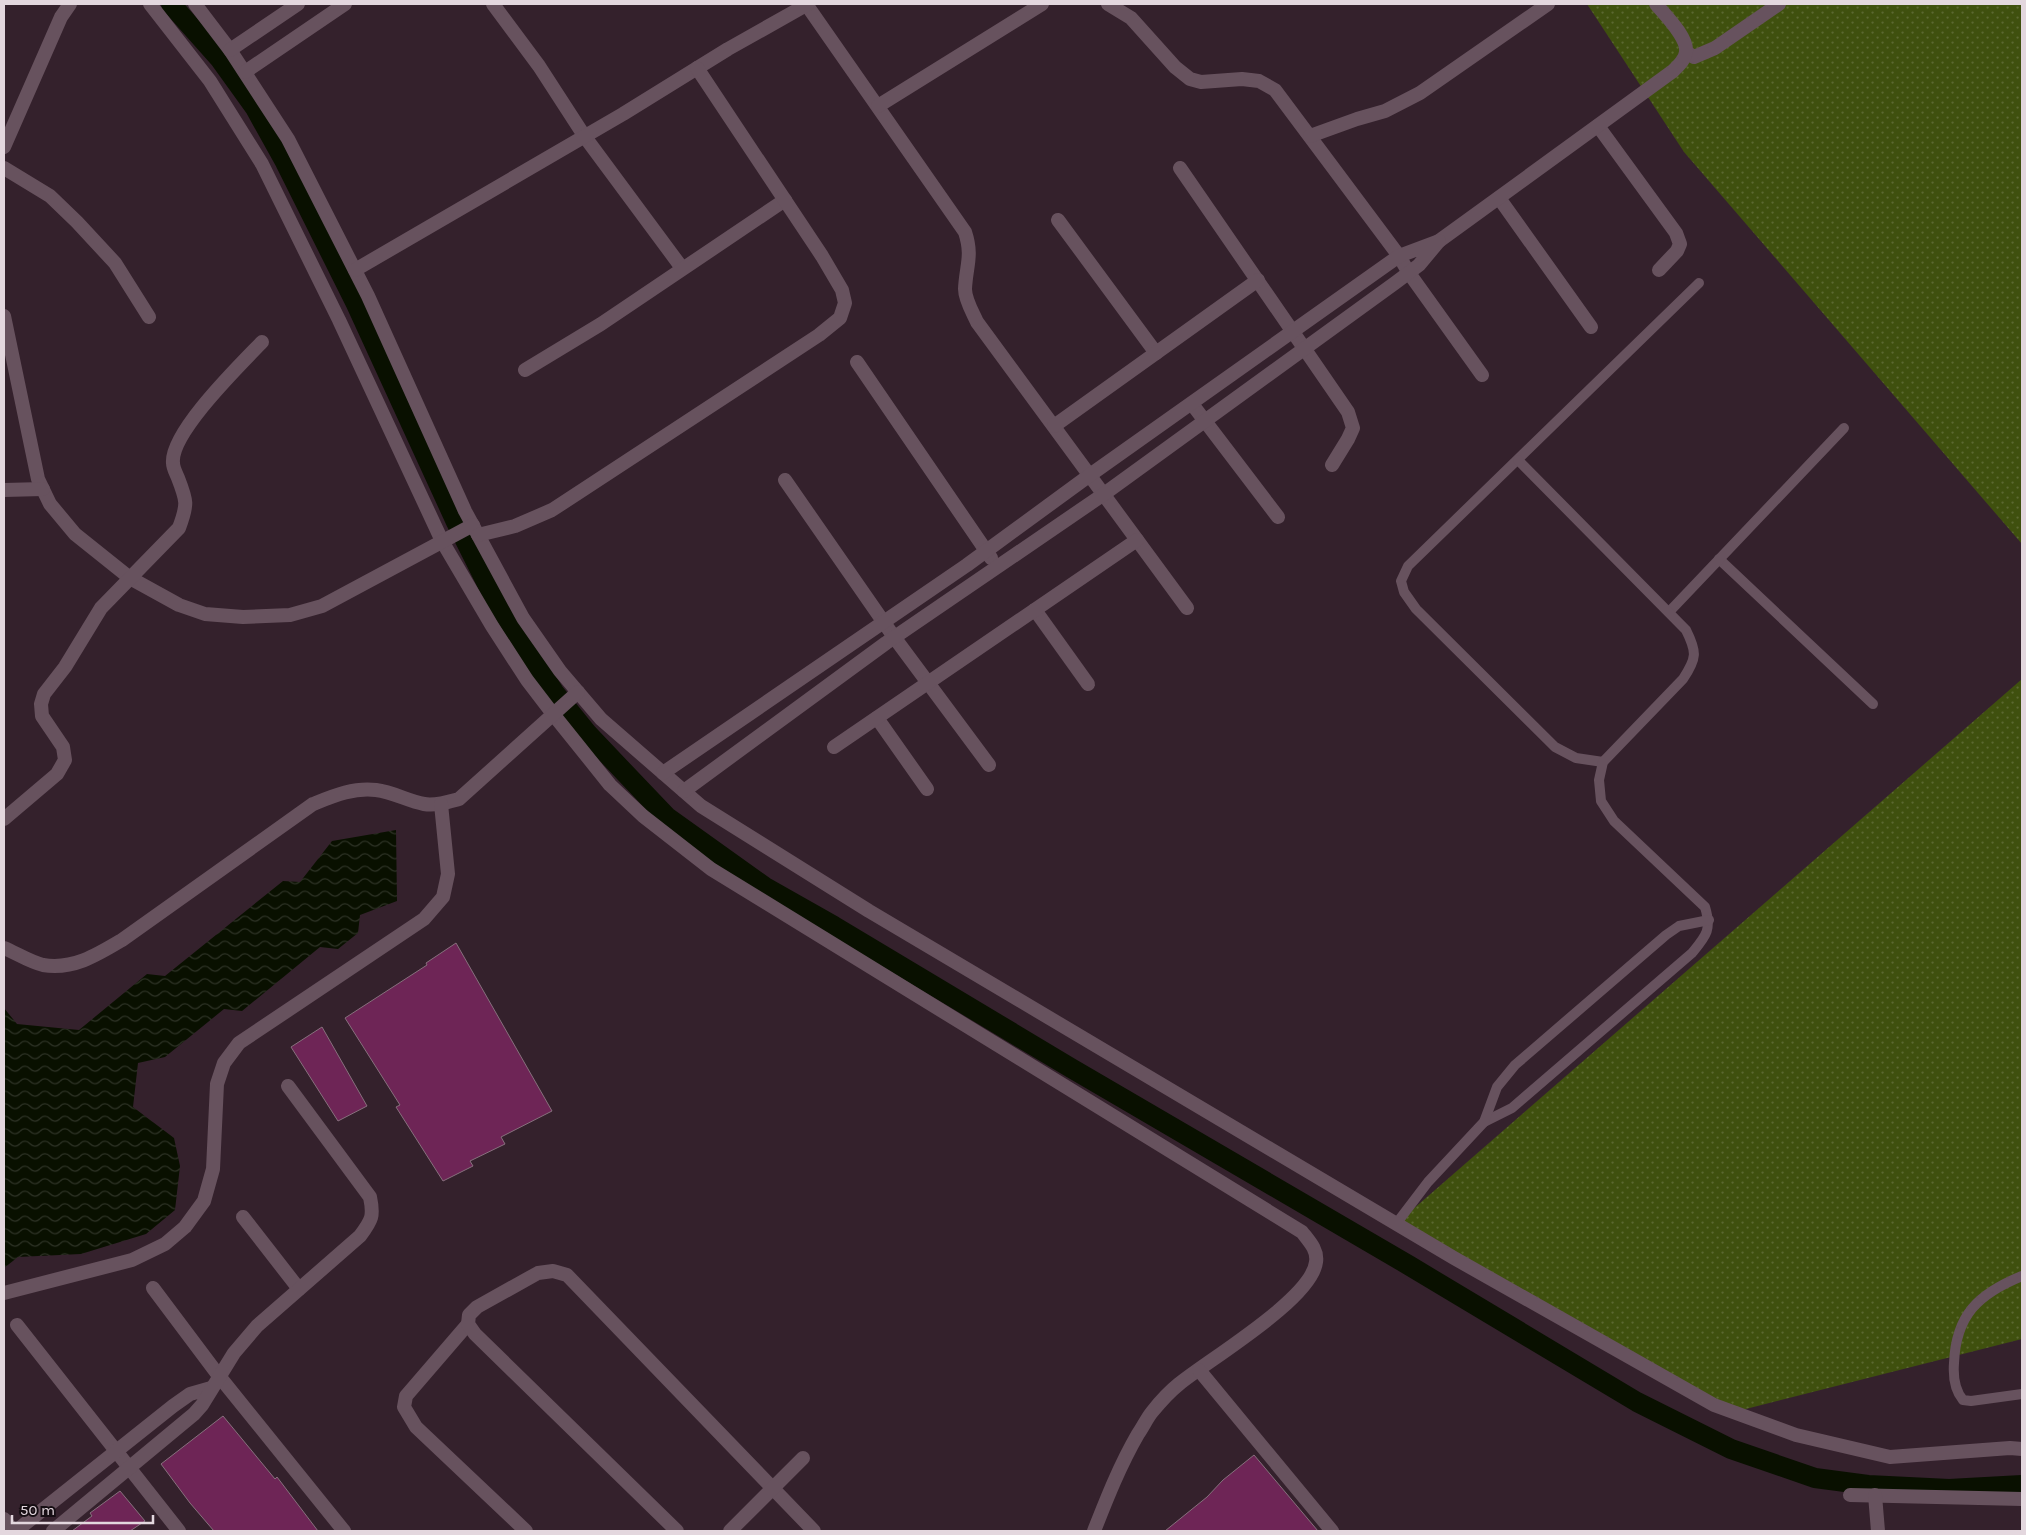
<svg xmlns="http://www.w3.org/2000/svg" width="2026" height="1535" font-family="Karla,sans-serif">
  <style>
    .grass { fill: url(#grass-dots) }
    .water { fill: url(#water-waves) }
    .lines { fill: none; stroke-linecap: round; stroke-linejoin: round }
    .canal { stroke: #091000; stroke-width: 20 }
    .building { fill: #6e2556; stroke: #87707d }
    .service { stroke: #67525e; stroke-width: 10 }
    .minor { stroke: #67525e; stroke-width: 14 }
  </style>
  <defs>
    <pattern id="grass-dots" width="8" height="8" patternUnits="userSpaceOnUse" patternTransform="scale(1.25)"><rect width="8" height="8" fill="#3f500e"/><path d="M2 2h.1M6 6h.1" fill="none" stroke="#5b6831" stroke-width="1.8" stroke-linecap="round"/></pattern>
    <pattern id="water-waves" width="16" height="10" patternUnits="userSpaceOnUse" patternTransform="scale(1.25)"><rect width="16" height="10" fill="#091000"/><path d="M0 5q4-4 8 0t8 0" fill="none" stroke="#2d3225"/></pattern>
  </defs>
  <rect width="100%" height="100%" fill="#34212c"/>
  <g class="grass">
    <polygon points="1587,4 2022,4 2022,544 1684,152"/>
    <polygon points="2022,679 2022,1339 1734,1412 1396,1224"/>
  </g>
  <polygon class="water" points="396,830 397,901 360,915 358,933 338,949 320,947 242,1011 224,1009 165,1057 138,1063 133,1107 174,1138 180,1166 175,1210 146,1234 81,1254 18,1257 4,1268 4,1008 17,1024 79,1030 147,974 165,976 283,881 300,882 332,841"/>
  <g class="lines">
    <polyline class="canal" points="171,4 219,58 255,108 285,162 356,304 456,522 494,598 554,692 588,734 667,817 765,887 834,926 1071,1068 1410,1266 1637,1402 1731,1449 1815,1478 1868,1485 1949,1489 2022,1485"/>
  </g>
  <g class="building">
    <polygon points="456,943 552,1111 501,1137 505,1144 470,1161 473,1166 443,1181 396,1107 400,1105 345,1018 427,965 426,963"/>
    <polygon points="322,1027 367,1106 338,1121 291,1047"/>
    <polygon points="223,1416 275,1479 277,1477 318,1531 214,1531 190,1503 161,1464"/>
    <polygon points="1254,1455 1318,1531 1165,1531 1207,1497 1223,1480"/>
    <polygon points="120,1491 145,1521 130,1531 72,1531 92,1516 90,1513"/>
  </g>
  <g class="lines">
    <g class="service">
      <polyline points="1719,559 1873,704"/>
      <polyline points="1669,612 1844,428"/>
      <polyline points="1603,762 1576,758 1555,747 1416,609 1404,592 1401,581 1408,566 1699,283"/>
      <path d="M1484 1122 1512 1108 1692 953C1706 936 1712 930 1705 907L1614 821 1601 801 1599 780 1603 762 1683 679C1697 658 1697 652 1686 630L1518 460"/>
      <polyline points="1396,1224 1428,1182 1484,1122 1497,1087 1515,1065 1666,935 1679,926 1709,920"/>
      <path d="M2022 1276C1978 1294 1956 1315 1954 1363 1953 1376 1954 1389 1963 1400L1971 1401 2022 1394"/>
    </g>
    <g class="minor">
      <path d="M150 4 210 81 262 164 339 320 442 541 492 626 527 680 553 714 610 785 643 816 711 869 1302 1232C1309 1241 1318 1250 1316 1262 1312 1299 1208 1360 1179 1384 1169 1392 1160 1402 1152 1412 1147 1418 1143 1427 1138 1434 1120 1465 1107 1498 1094 1531"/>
      <polyline points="195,4 230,50 288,139 368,296 465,511 523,618 560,671 601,719 701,806 869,911 1454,1258 1714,1405 1796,1435 1890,1457 2010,1448 2022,1449"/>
      <polyline points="493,4 539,66 585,137 682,268"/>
      <path d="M806 4 965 232C973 256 966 266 965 289 965 300 973 313 977 322L1187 608"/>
      <polyline points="1108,4 1131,18 1175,67 1190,79 1201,82 1242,79 1259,81 1275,90 1399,256 1409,273 1482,375"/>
      <polyline points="230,50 298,4"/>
      <polyline points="1686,52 1694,57 1715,48 1779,4"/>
      <polyline points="245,72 345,4"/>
      <polyline points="878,106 1042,4"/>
      <polyline points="1598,126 1676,233 1680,244 1677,251 1659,270"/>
      <polyline points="1310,136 1357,119 1385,111 1420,93 1548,4"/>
      <polyline points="4,147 61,17 70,4"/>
      <polyline points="4,168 50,196 77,222 115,263 149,317"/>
      <polyline points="1180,168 1348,412 1353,428 1348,439 1332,465"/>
      <polyline points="1499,198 1591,327"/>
      <polyline points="1058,220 1156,353"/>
      <path d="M1439 241 1673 71C1678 66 1685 60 1686 52 1688 37 1665 15 1656 4"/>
      <polyline points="355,270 623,114 728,49 808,4"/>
      <polyline points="4,316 38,479 50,504 75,534 130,578 179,605 205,614 243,617 290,615 322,606 473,525"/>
      <polyline points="857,362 991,558"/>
      <polyline points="525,370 601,324 785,200"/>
      <polyline points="1192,404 1278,517"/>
      <polyline points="1054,426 1258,280"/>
      <polyline points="785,480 894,637 989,765"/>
      <polyline points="4,490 43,489"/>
      <polyline points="478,535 515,526 552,510 819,335 840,318 845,303 842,290 822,256 697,68"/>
      <polyline points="1035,610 1088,684"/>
      <polyline points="877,718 927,789"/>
      <polyline points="834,747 1137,540"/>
      <polyline points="663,773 967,565 1090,475 1399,256 1439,241 1419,265 1395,283 1104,494 886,643 684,791"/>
      <path d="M4 819 57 774 65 760 63 747 42 716 41 704 44 694 65 667 101 608 179 528C188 504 187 501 178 478 176 473 173 468 173 463 170 433 240 365 262 342"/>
      <path d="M4 948C16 953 30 962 43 965 73 970 97 955 122 940L313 804C333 796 354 787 376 790 393 792 408 801 424 804 436 806 448 802 459 799L578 692"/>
      <polyline points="243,1217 299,1289"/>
      <polyline points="153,1288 219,1376 344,1531"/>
      <polyline points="4,1293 132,1260 165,1244 185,1227 204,1201 213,1169 217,1084 224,1063 239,1043 424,919 443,897 448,874 441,804"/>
      <polyline points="468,1324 406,1396 404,1407 416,1427 526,1531"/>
      <polyline points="17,1325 179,1531"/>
      <polyline points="1199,1370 1332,1531"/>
      <polyline points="1850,1495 2022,1499"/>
      <polyline points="1875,1495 1878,1531"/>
      <polyline points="4,1519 13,1531"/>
      <polyline points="16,1531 173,1406 190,1394 211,1388"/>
      <path d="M53 1531 194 1414 202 1405 234 1353 257 1326 360 1236C372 1220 374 1216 370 1197L288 1086"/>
      <polyline points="677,1531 475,1334 468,1324 469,1315 477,1307 538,1273 553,1271 567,1275 814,1531"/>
      <polyline points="730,1531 803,1458"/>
    </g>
  </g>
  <rect width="2026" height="1535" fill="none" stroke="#e3d7de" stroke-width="10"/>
  <path d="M12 1515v8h141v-8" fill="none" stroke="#e3d7de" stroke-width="2.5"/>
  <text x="20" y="1515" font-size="15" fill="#e3d7de" stroke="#160e13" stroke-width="4" paint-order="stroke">50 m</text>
</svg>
